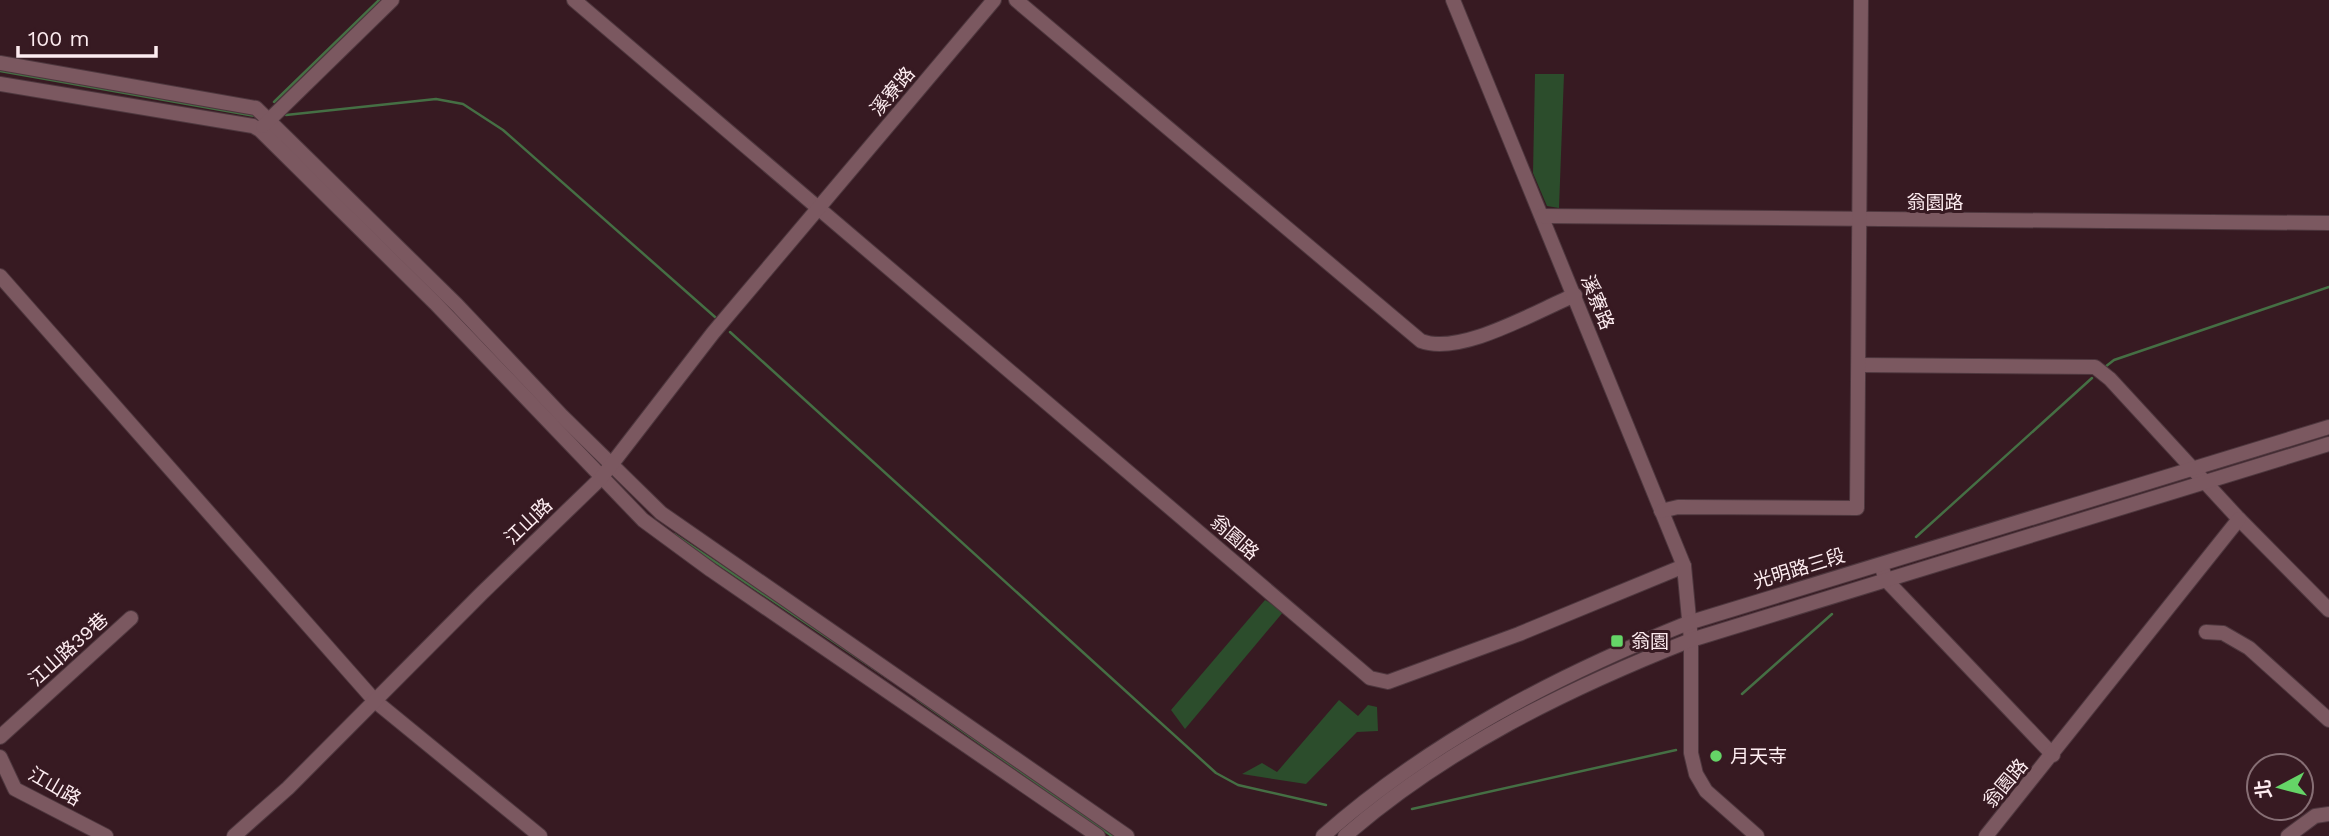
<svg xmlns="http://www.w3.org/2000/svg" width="2329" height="836" font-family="'Work Sans','Noto Sans TC',sans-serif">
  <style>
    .green { fill: #2c4d2c }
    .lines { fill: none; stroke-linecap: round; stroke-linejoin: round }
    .stream { stroke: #456f44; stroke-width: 2.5 }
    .minor-casing { stroke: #4e373e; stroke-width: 16 }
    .minor { stroke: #7b5860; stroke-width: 14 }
    .poi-dot { fill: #65d467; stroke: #371a22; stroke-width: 2.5 }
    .labels { text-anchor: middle; stroke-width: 6; stroke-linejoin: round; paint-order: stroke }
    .street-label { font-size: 19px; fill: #fdecf0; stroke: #371a22 }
    .poi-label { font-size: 19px; fill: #fdecf0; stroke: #371a22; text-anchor: start }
  </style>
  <rect width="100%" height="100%" fill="#371a22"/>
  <g class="green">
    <polygon points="1535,74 1564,74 1559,208 1547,206 1533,173"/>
    <polygon points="1265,600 1284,611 1185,729 1171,710"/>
    <polygon points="1339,700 1358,716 1368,705 1377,707 1378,731 1357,732 1306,784 1242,774 1262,763 1277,772"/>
  </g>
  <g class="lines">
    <g class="stream">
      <polyline points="0,71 255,116"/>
      <polyline points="274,102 379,0"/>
      <polyline points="286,115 436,99 463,104 503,130 715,317"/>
      <polyline points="730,332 1216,773 1238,785 1326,805"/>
      <polyline points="2105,367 2114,360 2329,287"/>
      <polyline points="674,534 889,679"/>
      <polyline points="1916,537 2092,378"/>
      <polyline points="1742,694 1832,614"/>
      <polyline points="917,699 1112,836"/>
      <polyline points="1412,809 1676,750"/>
    </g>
    <defs>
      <g id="minor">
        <polyline points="574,0 1370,678 1388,682 1519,634 1684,566"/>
        <path d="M1016 0 1421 341C1461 356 1536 311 1575 295"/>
        <polyline points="1453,0 1684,566 1691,640 1691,753 1696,774 1706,791 1757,836"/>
        <polyline points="0,63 256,108 457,305 562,416 661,513 1127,836"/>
        <polyline points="0,84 253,126 260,130 435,303 643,520 711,570 1098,836"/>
        <polyline points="263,126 392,0"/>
        <polyline points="1542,216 2329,223"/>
        <polyline points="0,276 375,701 540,836"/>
        <polyline points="1859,365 2095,367 2110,379 2239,519 2329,610"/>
        <polyline points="1661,511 1678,507 1857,508 1861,0"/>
        <polyline points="1883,571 1886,580 2053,755"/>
        <polyline points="2206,632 2223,633 2249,648 2329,720"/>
        <polyline points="0,737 131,618"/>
        <polyline points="0,757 15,789 106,836"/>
        <polyline points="234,836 288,788 482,593 601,478 713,333 994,0"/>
        <path d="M1323 836C1431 741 1556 676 1688 623L2329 427"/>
        <path d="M1345 836C1446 748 1567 689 1691 640L2329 444"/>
        <polyline points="1986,836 2239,519"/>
        <polyline points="2288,836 2315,816 2329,814"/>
      </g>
    </defs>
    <use href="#minor" class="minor-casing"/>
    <use href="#minor" class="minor"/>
  </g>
  <g class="poi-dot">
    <rect x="1610" y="634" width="14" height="14" rx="3.5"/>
    <circle cx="1716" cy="756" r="7"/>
  </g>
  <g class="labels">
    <g class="street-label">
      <text transform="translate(892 91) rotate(-50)" y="7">溪寮路</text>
      <text x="1935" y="209">翁園路</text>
      <text transform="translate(1598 302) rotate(68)" y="7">溪寮路</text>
      <text transform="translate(528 521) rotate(-44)" y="7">江山路</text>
      <text transform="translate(1235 537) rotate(41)" y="7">翁園路</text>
      <text transform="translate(1799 568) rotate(-17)" y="7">光明路三段</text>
      <text transform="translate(68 649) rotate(-42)" y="7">江山路39巷</text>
      <text transform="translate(2005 783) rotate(-50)" y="7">翁園路</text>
      <text transform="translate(55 786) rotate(30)" y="7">江山路</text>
    </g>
    <g class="poi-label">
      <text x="1631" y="648">翁園</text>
      <text x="1730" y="763">月天寺</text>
    </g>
  </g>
  <g transform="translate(2280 787) rotate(263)"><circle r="33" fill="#371a22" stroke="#866e74" stroke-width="2"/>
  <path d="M0-5L12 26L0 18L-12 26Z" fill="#65d467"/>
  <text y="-10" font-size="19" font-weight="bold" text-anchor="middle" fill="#fdecf0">北</text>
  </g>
  <path d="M18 46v10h138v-10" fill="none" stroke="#fdecf0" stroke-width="3.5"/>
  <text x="28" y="46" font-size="21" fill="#fdecf0" stroke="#371a22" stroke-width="5" paint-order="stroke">100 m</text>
</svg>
